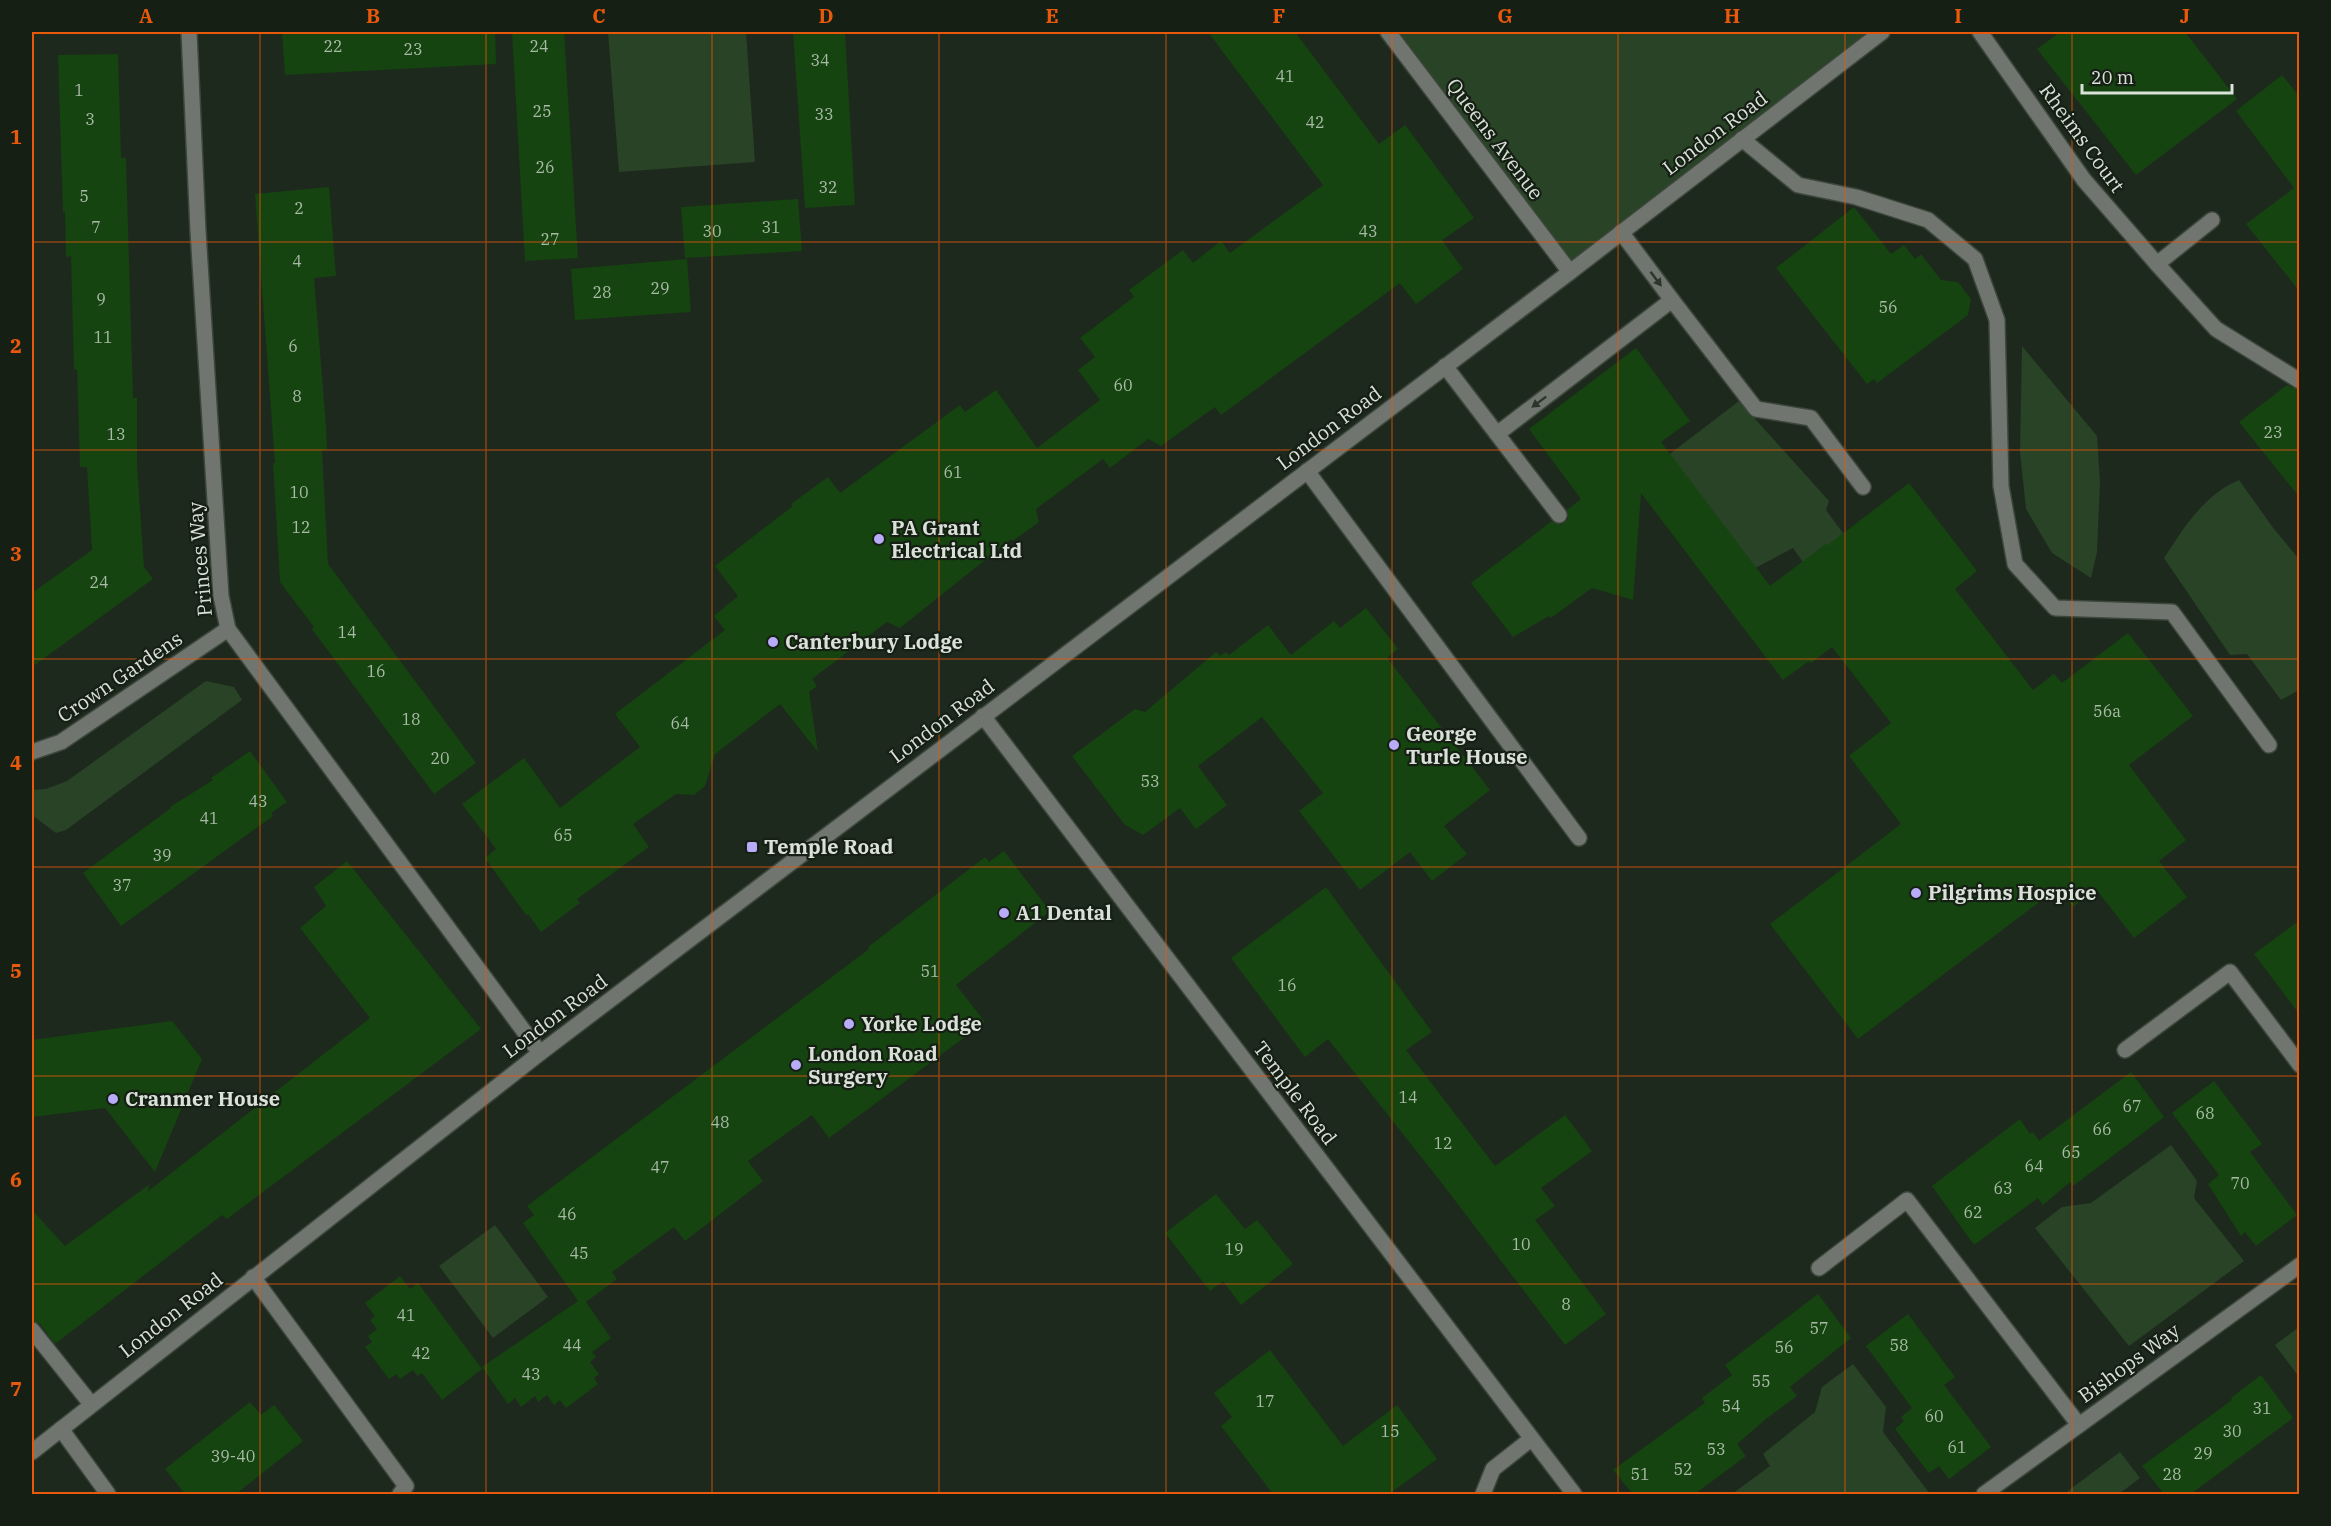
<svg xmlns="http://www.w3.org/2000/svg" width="2331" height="1526" font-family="'IBM Plex Serif',serif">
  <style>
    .green { fill: #284325 }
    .building { fill: #154410 }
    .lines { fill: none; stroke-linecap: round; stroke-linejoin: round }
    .minor-casing { stroke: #3c463b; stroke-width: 18 }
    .minor { stroke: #70756f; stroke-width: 15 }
    .oneway { fill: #2c342b }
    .grid { fill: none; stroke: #e8590c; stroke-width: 1.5; stroke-opacity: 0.55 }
    .poi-dot { fill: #b8abf7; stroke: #151f14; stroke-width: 2 }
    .labels { text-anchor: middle; stroke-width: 4.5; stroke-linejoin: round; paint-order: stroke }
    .number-label { font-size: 16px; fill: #a9baa7 }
    .street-label { font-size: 20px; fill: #dae1d9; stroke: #151f14 }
    .poi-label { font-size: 20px; font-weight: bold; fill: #dae1d9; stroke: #151f14; text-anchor: start }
    .neatline { fill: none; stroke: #e8590c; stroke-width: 2 }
    .grid-label { font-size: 20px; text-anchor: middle; font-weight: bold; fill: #e8590c }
  </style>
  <rect width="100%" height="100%" fill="#1e291d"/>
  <g class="green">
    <polygon points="608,32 746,32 755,162 619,172"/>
    <polygon points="1388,32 1882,32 1570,272"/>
    <polygon points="2022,346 2097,436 2100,482 2097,552 2091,578 2052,553 2026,509 2020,452"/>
    <polygon points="1739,401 1829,501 1826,510 1878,581 1821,588 1793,548 1744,574 1662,460"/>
    <path d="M2239 480 2274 529 2299 559V690L2281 700 2247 654 2230 655 2164 558C2184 527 2204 495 2239 480Z"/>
    <polygon points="206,681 234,687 242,700 66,830 56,833 32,815 32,790 46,789 67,781"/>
    <polygon points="2171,1145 2197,1181 2194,1198 2244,1261 2129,1346 2035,1228 2062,1207 2091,1203"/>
    <polygon points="495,1225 548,1297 493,1338 439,1266"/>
    <polygon points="2299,1327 2299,1377 2275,1345"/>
    <polygon points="1853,1364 1886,1407 1883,1432 1930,1494 1732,1494 1770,1466 1763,1454 1815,1412 1822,1387"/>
    <polygon points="2120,1452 2140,1478 2119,1494 2064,1494"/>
  </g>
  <g class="building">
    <polygon points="282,32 495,32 496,64 285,75"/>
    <polygon points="512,32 564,32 578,258 525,261"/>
    <polygon points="793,32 845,32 855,205 805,208"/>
    <polygon points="1208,32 1295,32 1379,144 1405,125 1474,218 1442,240 1463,269 1416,304 1400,283 1221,415 1215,407 1161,446 1148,439 1110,468 1103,459 1036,509 1039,522 1014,540 1010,540 900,628 887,622 812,679 817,686 809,692 818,752 780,704 715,754 705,786 694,795 676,794 633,824 649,847 577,899 580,903 541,932 528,914 526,915 485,858 496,849 462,804 524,758 560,808 640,747 615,714 725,630 714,616 738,596 715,566 793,506 791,504 828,477 840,493 960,405 965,412 996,390 1037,448 1100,400 1078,370 1095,357 1080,338 1134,297 1129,290 1183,250 1193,263 1221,241 1230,253 1323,185"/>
    <polygon points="2060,32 2185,32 2237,99 2136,175 2037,49"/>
    <polygon points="118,54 121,158 126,158 133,398 137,398 137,466 144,567 153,579 32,667 32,593 92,550 87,467 80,467 77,369 74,370 71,256 66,257 65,212 63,212 58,55"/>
    <polygon points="2282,75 2300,97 2300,292 2246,224 2294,188 2236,111"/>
    <polygon points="329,187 336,276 314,278 326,426 327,450 322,450 328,564 476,763 434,794 312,629 314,627 280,582 273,463 275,463 255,194"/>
    <polygon points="798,199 802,251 685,258 681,207"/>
    <polygon points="1854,207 1891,254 1904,245 1915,259 1921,254 1941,280 1958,282 1971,299 1968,315 1877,383 1874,379 1867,384 1776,268"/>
    <polygon points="687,259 691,312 575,320 571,269"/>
    <polygon points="1636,348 1690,421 1661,442 1770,586 1826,544 1828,545 1909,483 1977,571 1955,589 2033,690 2054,674 2062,683 2128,633 2193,716 2129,765 2186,840 2159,861 2187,897 2134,938 2096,889 2073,907 2058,888 1858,1039 1770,924 1901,824 1849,756 1891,723 1832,647 1811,663 1809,661 1783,680 1641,493 1633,600 1592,588 1551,618 1549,616 1513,637 1471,583 1552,521 1561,525 1568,519 1567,510 1581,499 1529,429"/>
    <polygon points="2287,385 2300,391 2300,498 2239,422"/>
    <polygon points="1366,608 1398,649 1387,658 1490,790 1444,826 1467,854 1432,881 1410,852 1360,890 1299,811 1323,793 1262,717 1198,766 1227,805 1196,829 1180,808 1143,835 1124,824 1072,756 1135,709 1145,712 1216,652 1220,656 1226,652 1229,655 1268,625 1291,655 1334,621 1340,628"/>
    <polygon points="250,751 287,802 271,813 273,816 121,926 83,873 171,808 170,807 213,780 211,778"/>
    <polygon points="1004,851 1050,911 956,985 985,1022 829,1138 812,1115 748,1161 763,1181 685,1241 674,1227 612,1272 617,1279 586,1302 611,1338 592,1352 596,1357 590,1362 599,1374 594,1378 598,1384 566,1408 560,1400 554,1405 547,1395 538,1402 535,1396 521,1407 515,1398 508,1404 482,1367 578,1301 523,1223 534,1215 527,1206 869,949 868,947 985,857 989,862"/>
    <polygon points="347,861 481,1029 227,1219 222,1215 55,1344 40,1324 32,1320 32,1210 65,1246 150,1184 147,1192 370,1018 300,928 326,906 314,887"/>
    <polygon points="1326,887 1432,1032 1406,1050 1495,1166 1565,1115 1592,1151 1541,1188 1555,1206 1535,1220 1606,1314 1565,1345 1444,1186 1328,1039 1305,1057 1231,958"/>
    <polygon points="2300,920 2300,1015 2254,954"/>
    <polygon points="172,1021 202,1059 155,1172 105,1108 32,1117 32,1040"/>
    <polygon points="2131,1072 2164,1117 2073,1186 2070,1182 2043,1205 2038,1198 1974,1245 1932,1186 2020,1119 2030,1134 2033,1132 2039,1141"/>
    <polygon points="2214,1081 2262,1144 2250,1152 2297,1215 2256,1246 2245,1232 2241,1236 2208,1184 2219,1175 2172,1113"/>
    <polygon points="1216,1194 1245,1229 1257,1220 1293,1264 1241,1305 1223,1281 1210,1291 1165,1233"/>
    <polygon points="400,1276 410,1289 418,1283 482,1369 442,1400 422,1373 417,1376 413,1370 400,1379 396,1374 389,1379 365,1347 372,1342 368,1336 377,1329 370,1320 375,1316 365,1303"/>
    <polygon points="1818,1294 1851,1338 1790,1387 1797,1396 1766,1419 1737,1444 1746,1456 1695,1494 1633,1494 1613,1470 1705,1403 1702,1398 1732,1375 1725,1365"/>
    <polygon points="1908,1314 1955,1377 1944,1385 1991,1447 1949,1479 1939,1466 1929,1473 1895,1429 1904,1421 1901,1417 1912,1408 1866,1346"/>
    <polygon points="1270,1350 1343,1446 1397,1405 1437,1459 1389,1494 1273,1494 1221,1426 1232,1417 1214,1393"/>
    <polygon points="2261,1375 2293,1418 2191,1494 2164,1494 2142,1466 2232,1400 2231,1398"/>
    <polygon points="250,1402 261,1415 274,1405 303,1441 236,1494 185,1494 165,1469"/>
  </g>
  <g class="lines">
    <defs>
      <g id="minor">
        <polyline points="189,32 198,231 221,596 228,629 540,1053"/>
        <polyline points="1388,32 1570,272"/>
        <polyline points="1980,32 2084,180 2157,264 2216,329 2300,381"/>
        <polyline points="1742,139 1798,185 1856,197 1928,220 1975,259 1997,320 2001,486 2015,564 2055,608 2172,612 2269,745"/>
        <polyline points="2157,264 2212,220"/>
        <polyline points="1672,300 1756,409 1811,418 1863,487"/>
        <polyline points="1445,366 1497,434 1672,300 1621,232"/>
        <polyline points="1497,434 1559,515"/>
        <polyline points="1307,471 1579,838"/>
        <polyline points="983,716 1574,1494"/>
        <polyline points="32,752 61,742 228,629"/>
        <polyline points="2125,1050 2230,972 2300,1065"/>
        <polyline points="1819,1268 1907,1200 2079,1425"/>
        <polyline points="253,1277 406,1486 400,1494"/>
        <polyline points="32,1330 91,1404"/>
        <polyline points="61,1429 108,1494"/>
        <polyline points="32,1452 540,1053 1570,272 1882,32"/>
        <polyline points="1483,1494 1493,1469 1531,1439"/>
        <polyline points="1984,1494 2300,1265"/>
      </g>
    </defs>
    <use href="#minor" class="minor-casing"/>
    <use href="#minor" class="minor"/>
  </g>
  <defs><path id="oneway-solid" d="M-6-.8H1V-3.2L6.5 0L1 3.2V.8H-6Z" transform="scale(1.5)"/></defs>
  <g class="oneway">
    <use href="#oneway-solid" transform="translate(1656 279) rotate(53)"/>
    <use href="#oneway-solid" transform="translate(1539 402) rotate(143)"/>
  </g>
  <path class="grid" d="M260 32V1494M486 32V1494M712 32V1494M939 32V1494M1166 32V1494M1392 32V1494M1618 32V1494M1845 32V1494M2072 32V1494M32 242H2300M32 450H2300M32 659H2300M32 867H2300M32 1076H2300M32 1284H2300"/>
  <g class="poi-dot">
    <circle cx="879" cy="539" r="6"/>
    <circle cx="773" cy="642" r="6"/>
    <circle cx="1394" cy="745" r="6"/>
    <rect x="746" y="841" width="12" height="12" rx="3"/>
    <circle cx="1916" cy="893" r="6"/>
    <circle cx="1004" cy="913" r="6"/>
    <circle cx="849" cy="1024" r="6"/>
    <circle cx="796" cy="1065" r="6"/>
    <circle cx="113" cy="1099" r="6"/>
  </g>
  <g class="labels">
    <g class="number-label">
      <text x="333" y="52">22</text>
      <text x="539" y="52">24</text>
      <text x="413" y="55">23</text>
      <text x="820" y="66">34</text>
      <text x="1285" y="82">41</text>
      <text x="79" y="96">1</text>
      <text x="542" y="117">25</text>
      <text x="824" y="120">33</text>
      <text x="90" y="125">3</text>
      <text x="1315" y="128">42</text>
      <text x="545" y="173">26</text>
      <text x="828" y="193">32</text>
      <text x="84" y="202">5</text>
      <text x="299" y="214">2</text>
      <text x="96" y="233">7</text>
      <text x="771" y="233">31</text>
      <text x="712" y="237">30</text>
      <text x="1368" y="237">43</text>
      <text x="550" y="245">27</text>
      <text x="297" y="267">4</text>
      <text x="660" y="294">29</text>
      <text x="602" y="298">28</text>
      <text x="101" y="305">9</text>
      <text x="1888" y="313">56</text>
      <text x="103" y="343">11</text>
      <text x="293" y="352">6</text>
      <text x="1123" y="391">60</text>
      <text x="297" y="402">8</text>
      <text x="2273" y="438">23</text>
      <text x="116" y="440">13</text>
      <text x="953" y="478">61</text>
      <text x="299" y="498">10</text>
      <text x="301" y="533">12</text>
      <text x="99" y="588">24</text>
      <text x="347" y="638">14</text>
      <text x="376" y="677">16</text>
      <text x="2107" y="717">56a</text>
      <text x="411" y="725">18</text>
      <text x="680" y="729">64</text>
      <text x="440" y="764">20</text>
      <text x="1150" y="787">53</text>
      <text x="258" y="807">43</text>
      <text x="209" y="824">41</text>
      <text x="563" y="841">65</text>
      <text x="162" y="861">39</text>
      <text x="122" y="891">37</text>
      <text x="930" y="977">51</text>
      <text x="1287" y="991">16</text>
      <text x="1408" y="1103">14</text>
      <text x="2132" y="1112">67</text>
      <text x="2205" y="1119">68</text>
      <text x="720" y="1128">48</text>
      <text x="2102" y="1135">66</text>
      <text x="1443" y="1149">12</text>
      <text x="2071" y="1158">65</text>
      <text x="2034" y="1172">64</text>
      <text x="660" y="1173">47</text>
      <text x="2240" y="1189">70</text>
      <text x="2003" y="1194">63</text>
      <text x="1973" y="1218">62</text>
      <text x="567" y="1220">46</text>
      <text x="1521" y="1250">10</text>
      <text x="1234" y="1255">19</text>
      <text x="579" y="1259">45</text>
      <text x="1566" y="1310">8</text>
      <text x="406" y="1321">41</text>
      <text x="1819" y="1334">57</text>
      <text x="572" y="1351">44</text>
      <text x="1899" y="1351">58</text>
      <text x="1784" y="1353">56</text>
      <text x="421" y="1359">42</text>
      <text x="531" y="1380">43</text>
      <text x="1761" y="1387">55</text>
      <text x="1265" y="1407">17</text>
      <text x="1731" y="1412">54</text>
      <text x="2262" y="1414">31</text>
      <text x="1934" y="1422">60</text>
      <text x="1390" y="1437">15</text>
      <text x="2232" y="1437">30</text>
      <text x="1957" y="1453">61</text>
      <text x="1716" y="1455">53</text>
      <text x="2203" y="1459">29</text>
      <text x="233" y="1462">39-40</text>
      <text x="1683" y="1475">52</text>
      <text x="1640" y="1480">51</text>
      <text x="2172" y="1480">28</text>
    </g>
    <g class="street-label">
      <text transform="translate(1715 133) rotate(-37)" y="7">London Road</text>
      <text transform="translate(2082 138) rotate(54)" y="7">Rheims Court</text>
      <text transform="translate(1495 139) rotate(53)" y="7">Queens Avenue</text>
      <text transform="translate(1329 428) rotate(-37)" y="7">London Road</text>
      <text transform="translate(200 559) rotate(-95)" y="7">Princes Way</text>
      <text transform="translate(120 677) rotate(-34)" y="7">Crown Gardens</text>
      <text transform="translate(942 721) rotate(-37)" y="7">London Road</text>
      <text transform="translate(555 1016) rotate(-37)" y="7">London Road</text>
      <text transform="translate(1295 1093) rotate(53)" y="7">Temple Road</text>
      <text transform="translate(171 1315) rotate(-38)" y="7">London Road</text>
      <text transform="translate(2129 1363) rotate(-36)" y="7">Bishops Way</text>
    </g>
    <g class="poi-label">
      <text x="891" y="535">PA Grant<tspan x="891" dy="23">Electrical Ltd</tspan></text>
      <text x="785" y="649">Canterbury Lodge</text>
      <text x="1406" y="741">George<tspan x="1406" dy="23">Turle House</tspan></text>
      <text x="764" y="854">Temple Road</text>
      <text x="1928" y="900">Pilgrims Hospice</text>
      <text x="1016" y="920">A1 Dental</text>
      <text x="861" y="1031">Yorke Lodge</text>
      <text x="808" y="1061">London Road<tspan x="808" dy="23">Surgery</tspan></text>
      <text x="125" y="1106">Cranmer House</text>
    </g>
  </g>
  <rect width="2331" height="1526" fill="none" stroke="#151f14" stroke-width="66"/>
  <path d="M2082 84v9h150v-9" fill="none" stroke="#dae1d9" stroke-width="3"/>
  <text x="2091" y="84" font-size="18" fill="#dae1d9" stroke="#151f14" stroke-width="4.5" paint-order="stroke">20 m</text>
  <rect x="33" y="33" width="2265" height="1460" class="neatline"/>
  <g class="grid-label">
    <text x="146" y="23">A</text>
    <text x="373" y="23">B</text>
    <text x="599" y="23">C</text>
    <text x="826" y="23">D</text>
    <text x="1052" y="23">E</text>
    <text x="1279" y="23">F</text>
    <text x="1505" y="23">G</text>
    <text x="1732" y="23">H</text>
    <text x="1958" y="23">I</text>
    <text x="2185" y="23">J</text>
    <text x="16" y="144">1</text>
    <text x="16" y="353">2</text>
    <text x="16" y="561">3</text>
    <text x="16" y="770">4</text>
    <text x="16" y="978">5</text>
    <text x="16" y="1187">6</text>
    <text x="16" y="1396">7</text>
  </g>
</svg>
